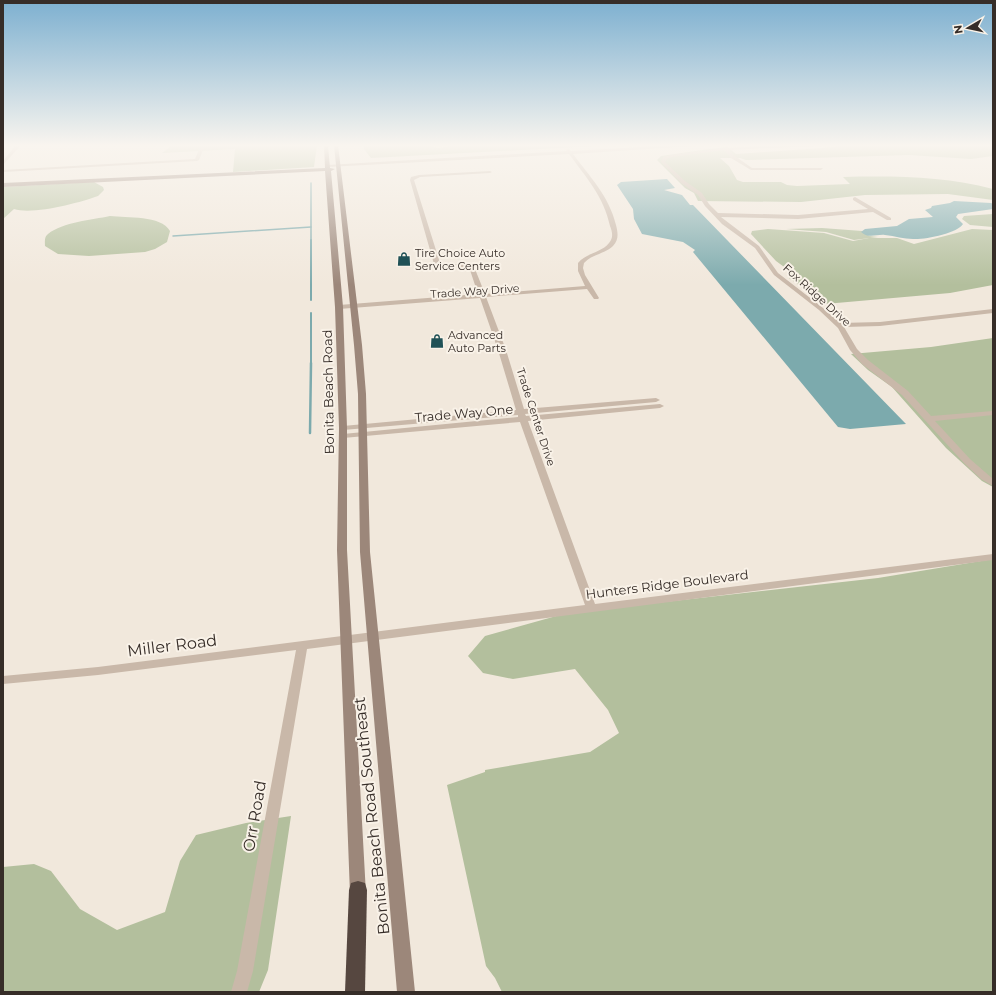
<svg xmlns="http://www.w3.org/2000/svg" width="996" height="995" font-family="Montserrat,sans-serif">
  <style>
    .green { fill: #b3bf9d }
    .water { fill: #7caaad }
    .lines { fill: none; stroke-linecap: round; stroke-linejoin: round }
    .stream-far2 { stroke: #7caaad; stroke-width: 1.5 }
    .stream-far1 { stroke: #7caaad; stroke-width: 2 }
    .stream { stroke: #7caaad; stroke-width: 2.5 }
    .street { fill: #c9b8a9; fill-rule: evenodd }
    .secondary { fill: #9c877a; fill-rule: evenodd }
    .highway { fill: #564740; fill-rule: evenodd }
    .labels { text-anchor: middle; stroke-width: 4; stroke-linejoin: round; paint-order: stroke }
    .far-poi-label { font-size: 11px; fill: #362d28; stroke: #f9f2e8; text-anchor: start }
    .far-street-label { font-size: 11px; fill: #362d28; stroke: #f9f2e8 }
    .street-label { font-size: 13px; fill: #362d28; stroke: #f9f2e8 }
    .near-street-label { font-size: 16px; fill: #362d28; stroke: #f9f2e8 }
  </style>
  <rect width="100%" height="100%" fill="#f1e8dc"/>
  <g class="green">
    <polygon points="173,145 317,145 314,167 233,172 235,149 162,153"/>
    <polygon points="364,145 420,145 438,148 463,145 613,145 371,158 364,149"/>
    <path d="M863 145H993V156L971 159 909 155 746 160 740 158H720L729 166 737 180 743 182H781L787 185 797 186 850 184 843 177C894 176 944 176 993 189V200L948 194 865 195 801 202 698 201 694 193 685 188 657 160 661 156 709 149 728 147 736 154Z"/>
    <path d="M94 182 103 187 104 190 98 196C79 203 33 215 14 209L3 219V187Z"/>
    <polygon points="993,214 993,227 970,225 962,219 964,216"/>
    <path d="M110 216C127 218 161 215 170 231L167 242 155 249 145 252 89 256 58 254 45 246C45 242 44 237 48 234 63 222 92 220 110 216Z"/>
    <polygon points="822,228 862,231 869,236 878,237 854,240 826,232 786,229"/>
    <polygon points="768,229 824,233 853,241 869,238 897,238 914,244 972,229 993,230 993,285 950,293 825,304 789,278 791,272 776,261 751,234 752,231"/>
    <polygon points="993,338 993,487 982,481 946,448 892,387 868,370 851,354 931,347"/>
    <polygon points="993,559 993,992 502,992 495,978 486,966 447,785 485,772 485,770 590,752 619,733 608,710 575,669 513,679 483,673 468,656 485,636 567,613 878,578"/>
    <polygon points="291,816 268,970 259,992 3,992 3,867 34,864 51,871 80,909 117,930 165,912 180,861 196,835 246,823"/>
  </g>
  <g class="water">
    <polygon points="667,179 675,188 664,190 682,195 690,205 693,205 906,424 850,429 838,427 693,252 695,250 683,242 642,234 634,219 633,209 617,185 621,182"/>
    <path d="M954 201 991 203 993 204V209L958 214 956 217 963 224C958 233 924 240 913 239 904 239 895 236 885 235 877 234 868 239 861 232L865 229 897 226 909 219 933 217 925 210 931 208 932 206 950 203Z"/>
  </g>
  <g class="lines">
    <g class="stream-far2">
      <polyline points="311,183 311,241"/>
      <polyline points="173,236 311,227"/>
    </g>
    <g class="stream-far1">
      <polyline points="311,240 311,300"/>
      <polyline points="311,364 311,313"/>
    </g>
    <polyline class="stream" points="310,433 311,363"/>
    <g class="street">
      <polygon points="16,145 21,145 3,165 3,161"/>
      <polygon points="201,145 205,145 199,160 197,161 3,172 3,170 195,159"/>
      <path d="M677 145H707L573 154C590 177 609 196 616 225 618 233 619 240 613 246 605 254 592 254 584 263L583 268 585 275 599 298 598 299H594L587 289 486 297 506 350 524 409 656 398 660 400 656 402 525 414 526 416 660 404 664 406 660 408 528 421 595 604 993 554V560L307 649 253 971 247 992H231L237 971 296 650 98 675 3 684V676L98 667 585 605 520 422 343 438 339 436 343 434 518 417V415L343 430 339 428 343 426 516 410 498 350 480 298 339 309 336 307 339 305 478 294 469 267 448 268 434 264 410 180 411 177 419 175 490 171 492 172 490 173 420 177 414 180 440 263 448 264H473L485 294 585 286 578 271V263C586 253 601 253 609 243 614 238 612 231 610 226 604 197 586 177 569 154L327 167 325 166 327 165 567 151 566 150 568 149 571 151Z"/>
      <polygon points="791,145 835,145 729,150 735,156 752,168 823,168 821,170 751,170 731,158 724,150 672,157 667,159 665,162 685,181 702,193 709,204 718,213 798,215 868,209 853,200 853,198 855,197 891,218 891,220 887,220 873,212 798,219 721,217 759,246 778,273 823,308 840,323 880,322 993,309 993,313 880,326 844,327 857,349 868,360 908,391 931,416 993,411 993,415 935,421 970,459 993,479 993,486 981,479 964,463 902,395 862,364 850,350 838,328 819,310 774,275 755,248 722,224 705,206 698,195 681,183 661,162 663,157 671,155 725,148"/>
    </g>
    <g class="secondary">
      <polygon points="324,145 328,145 330,168 335,169 331,171 343,307 347,428 347,550 366,894 364,899 358,902 352,899 350,894 337,550 339,428 335,307 325,171 3,187 3,183 325,168"/>
      <polygon points="334,145 338,145 362,345 366,394 370,552 415,992 397,992 360,552 358,394 354,345"/>
    </g>
    <polygon class="highway" points="358,881 365,883 367,890 365,992 345,992 349,890 351,883"/>
  </g>
  <linearGradient id="sky" x2="0" y2="1"><stop stop-color="#7db0d0"/><stop offset="0.51" stop-color="#f9f5ef"/><stop offset="1" stop-color="#f9f5ef" stop-opacity="0"/></linearGradient>
  <rect width="996" height="285" fill="url(#sky)"/>
  <defs>
    <symbol id="shop-bare" viewBox="-9 -9 18 18"><path d="M-5-2.5h2.3a2.7 3.5 0 0 1 5.4 0H5L5.5 6h-11ZM-1.5-2.5h3a1.5 2.3 0 0 0-3 0Z" fill="#205156" stroke="#f9f2e8" stroke-width="2.5" paint-order="stroke"/></symbol>
  </defs>
  <g fill-rule="evenodd">
    <use href="#shop-bare" x="394" y="249" width="20" height="20"/>
    <use href="#shop-bare" x="427" y="331" width="20" height="20"/>
  </g>
  <g class="labels">
    <g class="far-poi-label">
      <text x="415" y="257">Tire Choice Auto<tspan x="415" dy="13">Service Centers</tspan></text>
      <text x="448" y="339">Advanced<tspan x="448" dy="13">Auto Parts</tspan></text>
    </g>
    <g class="far-street-label">
      <text transform="translate(475 291) rotate(-4)" y="4">Trade Way Drive</text>
      <text transform="translate(817 295) rotate(42)" y="4">Fox Ridge Drive</text>
      <text transform="translate(536 417) rotate(72)" y="4">Trade Center Drive</text>
    </g>
    <g class="street-label">
      <text transform="translate(328 392) rotate(-91)" y="5">Bonita Beach Road</text>
      <text transform="translate(464 413) rotate(-5)" y="5">Trade Way One</text>
      <text transform="translate(667 584) rotate(-7)" y="5">Hunters Ridge Boulevard</text>
    </g>
    <g class="near-street-label">
      <text transform="translate(172 645) rotate(-7)" y="6">Miller Road</text>
      <text transform="translate(254 816) rotate(-80)" y="6">Orr Road</text>
      <text transform="translate(371 816) rotate(-96)" y="6">Bonita Beach Road Southeast</text>
    </g>
  </g>
  <rect width="996" height="995" fill="none" stroke="#362d28" stroke-width="8"/>
  <g transform="translate(968 28) rotate(261)" stroke="#f9f2e8" stroke-width="3" paint-order="stroke">
  <path d="M0-3L7 15L0 10L-7 15Z" fill="#362d28"/>
  <text y="-6" font-size="11" font-weight="bold" text-anchor="middle" fill="#362d28">N</text>
  </g>
</svg>
